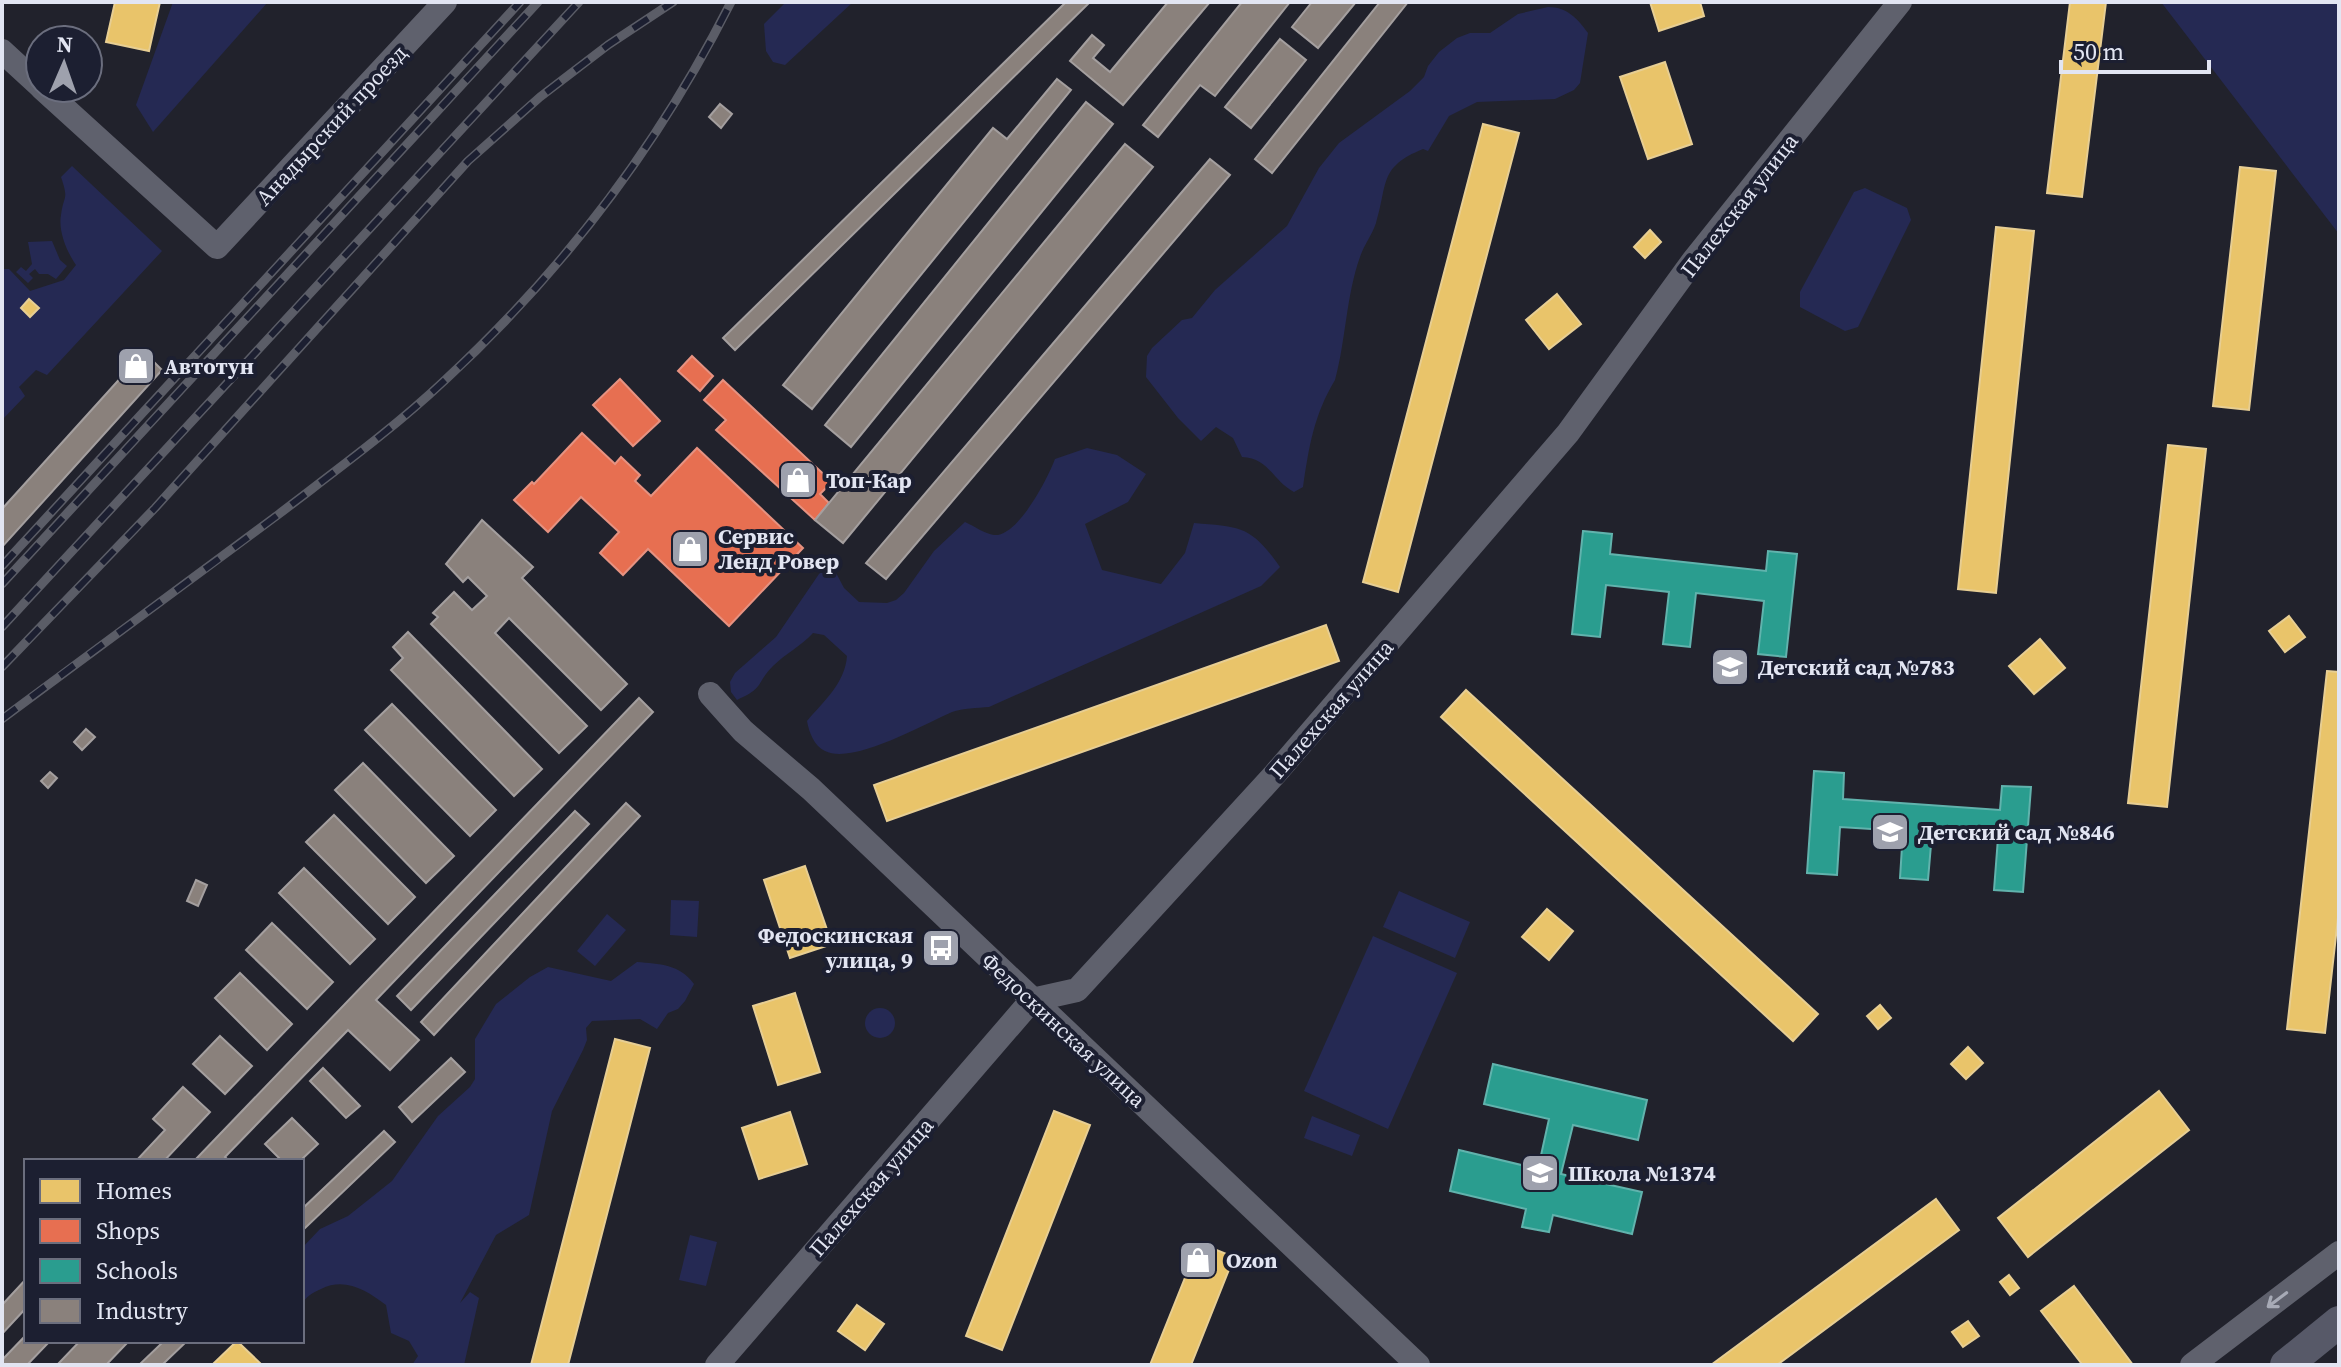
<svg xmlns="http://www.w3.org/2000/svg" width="2341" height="1367" font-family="'Source Serif 4',serif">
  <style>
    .green { fill: #252953 }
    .homes { fill: #e9c46a; stroke: #e7ce93; stroke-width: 2 }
    .shops { fill: #e76f51; stroke: #e69281; stroke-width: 2 }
    .schools { fill: #2a9d8f; stroke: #61b3ad; stroke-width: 2 }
    .industry { fill: #8a817c; stroke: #a49f9f; stroke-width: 2 }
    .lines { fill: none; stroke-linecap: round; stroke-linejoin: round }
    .minor { stroke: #5f616d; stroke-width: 24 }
    .major { stroke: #575968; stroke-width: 32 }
    .rail-casing { stroke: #5b5d67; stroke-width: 9 }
    .rail { stroke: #1c1f31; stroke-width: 6; stroke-dasharray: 18; stroke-linecap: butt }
    .oneway { stroke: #a7aab6 }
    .labels { text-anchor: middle; stroke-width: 8; stroke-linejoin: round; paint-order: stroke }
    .street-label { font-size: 22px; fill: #e2e5f2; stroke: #1c1f31 }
    .poi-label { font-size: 22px; font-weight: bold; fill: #e2e5f2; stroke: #1c1f31; text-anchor: start }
  </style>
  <rect width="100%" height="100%" fill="#21222c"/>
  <g class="green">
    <polygon points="173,2 268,2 153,132 136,105"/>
    <polygon points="786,2 853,2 785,65 773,62 766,51 764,24"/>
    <polygon points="2161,2 2339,2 2339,234"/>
    <path d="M1548 7C1567 7 1577 18 1588 33L1580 83 1574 90 1555 99 1477 102 1449 116 1428 151 1423 149C1378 167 1388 185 1376 223 1372 235 1364 245 1360 257 1346 296 1346 340 1335 380 1314 415 1309 446 1303 487L1294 492C1273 481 1269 458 1242 457L1233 438 1216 427 1201 441 1178 418 1146 377 1147 356 1152 348 1182 320 1192 318 1215 290 1287 226 1319 168 1339 143 1410 91 1424 77 1428 66 1439 52 1457 38 1470 33H1490L1518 14Z"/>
    <path d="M72 166 162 251 47 375 36 370 19 387 25 396 2 420V269H9L30 291 64 280 76 265C67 252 58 231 61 215 64 193 69 201 61 177Z"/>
    <polygon points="1865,188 1907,208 1911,220 1858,327 1845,331 1800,307 1800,292 1854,192"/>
    <polygon points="52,241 60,260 67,266 56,279 48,274 39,274 35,269 29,274 33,278 28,283 16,272 21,267 26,271 32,264 28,242"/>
    <path d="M1087 448 1117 455 1146 474 1128 502 1085 524 1102 570 1161 584 1185 553 1194 523C1242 527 1251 526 1280 567L1261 586 989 707C977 708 963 708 952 712 924 724 853 765 825 751 814 746 809 732 807 721 824 701 845 683 847 656L824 635 813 633C801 646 785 654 773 666 755 684 766 687 737 700L731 692 730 682 735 673 776 637 819 574 826 568 835 571 844 588 859 602 887 603 896 600 904 593 934 551 965 522C974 526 985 534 994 535 1018 537 1048 478 1055 459Z"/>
    <polygon points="1399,891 1470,922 1455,958 1383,927"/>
    <polygon points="671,900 699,901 697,937 670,935"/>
    <polygon points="607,914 626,930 595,966 577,951"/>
    <polygon points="1373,936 1457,973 1388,1129 1304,1091"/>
    <path d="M637 962C659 964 680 964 694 984L685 1001 678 1009 668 1013 657 1029 640 1019 592 1021 586 1028 587 1040 583 1050 552 1111 529 1215 496 1235 460 1303 470 1292 479 1298 464 1365H412L418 1356 409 1341 391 1333 386 1305C366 1290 345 1277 321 1289 312 1293 306 1296 302 1305V1248L320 1229 348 1216 392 1181 438 1116 470 1087 475 1079V1039L496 1004 530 977 548 967 611 981Z"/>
    <circle cx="880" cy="1023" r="15"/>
    <polygon points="1312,1116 1360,1135 1352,1156 1304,1138"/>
    <polygon points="690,1235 717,1242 706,1286 679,1280"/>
  </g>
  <g class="homes">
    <polygon points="115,2 160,2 149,51 106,42"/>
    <polygon points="1650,2 1700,2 1704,16 1659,31"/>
    <polygon points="2070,2 2106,2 2082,197 2047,193"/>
    <polygon points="1665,62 1692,144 1648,159 1620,77"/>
    <polygon points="1483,124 1519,133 1398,592 1363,582"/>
    <polygon points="2240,167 2276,171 2249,410 2213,406"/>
    <polygon points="1996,227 2034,231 1996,593 1958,589"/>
    <polygon points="1650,230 1661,242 1645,258 1634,247"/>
    <polygon points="1557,294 1581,324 1549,349 1526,320"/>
    <polygon points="29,299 39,308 30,317 21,308"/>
    <polygon points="2168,445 2206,449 2167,807 2128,803"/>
    <polygon points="2289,616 2305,637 2285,652 2269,631"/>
    <polygon points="1326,625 1339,661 887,821 874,785"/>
    <polygon points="2040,639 2065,668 2034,694 2009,666"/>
    <polygon points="2327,671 2339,672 2339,909 2325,1033 2287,1029"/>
    <polygon points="1466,690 1818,1014 1793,1041 1441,717"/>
    <polygon points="805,866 832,944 790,958 764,880"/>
    <polygon points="1547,909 1573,931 1549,960 1522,937"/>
    <polygon points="795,993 820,1072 778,1085 753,1006"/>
    <polygon points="1880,1005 1891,1018 1878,1029 1867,1016"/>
    <polygon points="615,1039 650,1048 568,1365 531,1365"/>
    <polygon points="1968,1047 1983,1063 1966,1079 1951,1064"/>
    <polygon points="2159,1091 2189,1130 2028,1257 1998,1218"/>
    <polygon points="1054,1111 1090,1125 1002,1350 966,1336"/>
    <polygon points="790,1112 807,1164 759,1179 742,1128"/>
    <polygon points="1936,1199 1959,1230 1777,1365 1711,1365"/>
    <polygon points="1199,1243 1234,1257 1191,1365 1150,1365"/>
    <polygon points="2009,1275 2019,1288 2010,1295 2000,1282"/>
    <polygon points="2074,1286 2133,1365 2078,1365 2081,1363 2041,1311"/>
    <polygon points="857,1305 884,1324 865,1350 838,1331"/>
    <polygon points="1968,1321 1979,1336 1963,1347 1952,1332"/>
    <polygon points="237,1341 262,1365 212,1365"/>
  </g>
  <g class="shops">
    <polygon points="692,356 713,376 700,391 678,371"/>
    <polygon points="620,379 660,421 633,446 593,405"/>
    <polygon points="723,380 832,482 820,494 829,503 815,520 716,430 726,420 704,400"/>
    <polygon points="582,433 615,464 621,457 640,475 635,481 651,496 697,448 803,548 729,626 648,549 623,575 600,553 619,532 581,497 548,532 514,500 532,482 534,484"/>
  </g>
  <g class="schools">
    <polygon points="1583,531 1612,534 1610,554 1766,571 1768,551 1797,554 1786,657 1758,654 1764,601 1696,593 1690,647 1663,644 1669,592 1606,585 1600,637 1572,634"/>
    <polygon points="1814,771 1844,773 1843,799 2000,810 2002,786 2031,787 2023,892 1994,890 1998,838 1932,833 1928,880 1900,878 1903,831 1840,827 1837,875 1807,873"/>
    <polygon points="1493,1064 1647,1100 1638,1140 1573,1125 1561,1174 1642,1192 1632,1234 1553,1215 1549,1232 1522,1227 1526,1209 1450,1191 1459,1150 1538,1169 1549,1119 1484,1104"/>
  </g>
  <g class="industry">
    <polygon points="1066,2 1090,2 735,350 723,338"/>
    <polygon points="1168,2 1210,2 1123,105 1070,61 1092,35 1104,45 1093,58 1110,72"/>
    <polygon points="1242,2 1290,2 1215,96 1200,85 1158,137 1143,125"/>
    <polygon points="1312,2 1356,2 1318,48 1292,27"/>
    <polygon points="1380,2 1408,2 1272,173 1255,159"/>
    <polygon points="1280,39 1306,60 1251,128 1225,107"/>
    <polygon points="1057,79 1071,90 812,409 783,385 993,128 1007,139"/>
    <polygon points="1086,102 1113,124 851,447 825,425"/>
    <polygon points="720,104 732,114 721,128 709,117"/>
    <polygon points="1125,144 1153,167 843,543 815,520"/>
    <polygon points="1210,159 1230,175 886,579 866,563"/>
    <polygon points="144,352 162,370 2,547 2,509"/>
    <polygon points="482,520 533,567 522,578 627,684 601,710 509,618 495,633 587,726 559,753 431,624 438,617 433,613 454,592 472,610 487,596 468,577 463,582 446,564"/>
    <polygon points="408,632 542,769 514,796 391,670 403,658 393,647"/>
    <polygon points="639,698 653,712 376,1000 419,1040 390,1070 348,1030 225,1157 229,1161 194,1161"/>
    <polygon points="392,704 496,810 470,836 365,730"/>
    <polygon points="86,729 95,737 82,750 74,742"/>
    <polygon points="363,763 454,856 426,883 335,790"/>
    <polygon points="50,772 57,778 48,788 41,781"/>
    <polygon points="626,803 640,816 434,1035 421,1022"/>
    <polygon points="575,811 589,824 411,1010 397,996"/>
    <polygon points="334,815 415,897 388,924 306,842"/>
    <polygon points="304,868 375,939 350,964 279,893"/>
    <polygon points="196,880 207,885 198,906 187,901"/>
    <polygon points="272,923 333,982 307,1009 246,950"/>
    <polygon points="240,973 292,1024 267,1050 215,998"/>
    <polygon points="220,1036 252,1066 225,1094 193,1064"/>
    <polygon points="451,1058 465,1072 412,1122 399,1107"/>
    <polygon points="323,1068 360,1106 346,1118 310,1081"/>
    <polygon points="183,1087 210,1112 164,1161 136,1161 165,1130 153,1119"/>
    <polygon points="292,1118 318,1144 300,1161 282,1161 265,1144"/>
    <polygon points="384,1131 395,1142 302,1231 302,1209"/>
    <polygon points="26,1279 26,1308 2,1334 2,1305"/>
    <polygon points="26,1335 26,1341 50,1341 27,1365 2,1365 2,1360"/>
    <polygon points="80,1341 129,1341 106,1365 57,1365"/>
    <polygon points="164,1341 187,1341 162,1365 139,1365"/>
  </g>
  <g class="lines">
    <g class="minor">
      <polyline points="2,51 40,86"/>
      <polyline points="42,88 217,247 445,2"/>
      <polyline points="710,694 743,731 811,789 1418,1365"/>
      <polyline points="717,1365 1032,1000 1077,990 1275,774 1568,433 1693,261 1900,2"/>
      <polyline points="2192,1365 2339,1253"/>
    </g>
    <polyline class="major" points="2286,1365 2339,1322"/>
    <defs>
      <g id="rail">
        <polyline points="2,566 520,2"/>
        <polyline points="2,584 538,2"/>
        <polyline points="2,627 579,2"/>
        <polyline points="2,667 155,508 468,161 540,97 608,45 673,2"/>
        <path d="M2 719C94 650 187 583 279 514 335 471 393 429 444 381 562 272 659 145 731 2"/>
      </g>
    </defs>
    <use href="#rail" class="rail-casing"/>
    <use href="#rail" class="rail"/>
  </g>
  <defs><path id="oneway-shaft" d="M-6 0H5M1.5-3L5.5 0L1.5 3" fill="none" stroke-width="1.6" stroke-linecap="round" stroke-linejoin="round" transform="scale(2)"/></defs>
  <use class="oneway" href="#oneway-shaft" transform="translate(2277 1300) rotate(143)"/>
  <defs>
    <symbol id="shop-square" viewBox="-11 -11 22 22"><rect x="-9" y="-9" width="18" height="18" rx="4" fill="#9ea1ad" stroke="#1c1f31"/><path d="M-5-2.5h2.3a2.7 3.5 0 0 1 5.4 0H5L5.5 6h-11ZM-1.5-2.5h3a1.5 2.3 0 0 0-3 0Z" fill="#fff"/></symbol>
    <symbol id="school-square" viewBox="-11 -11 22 22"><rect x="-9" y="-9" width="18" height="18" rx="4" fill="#9ea1ad" stroke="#1c1f31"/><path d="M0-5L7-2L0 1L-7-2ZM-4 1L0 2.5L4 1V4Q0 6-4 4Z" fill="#fff"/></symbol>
    <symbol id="bus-square" viewBox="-11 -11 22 22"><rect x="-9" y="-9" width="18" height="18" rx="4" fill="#9ea1ad" stroke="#1c1f31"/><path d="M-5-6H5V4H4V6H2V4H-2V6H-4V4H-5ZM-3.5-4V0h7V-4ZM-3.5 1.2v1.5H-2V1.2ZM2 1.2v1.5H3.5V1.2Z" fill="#fff"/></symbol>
  </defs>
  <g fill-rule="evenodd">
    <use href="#shop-square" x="114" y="344" width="44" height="44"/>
    <use href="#shop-square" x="776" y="458" width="44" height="44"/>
    <use href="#shop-square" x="668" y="527" width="44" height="44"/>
    <use href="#school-square" x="1708" y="645" width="44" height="44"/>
    <use href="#school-square" x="1868" y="810" width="44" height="44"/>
    <use href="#bus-square" x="919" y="926" width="44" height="44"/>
    <use href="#school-square" x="1518" y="1151" width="44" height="44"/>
    <use href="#shop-square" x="1176" y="1238" width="44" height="44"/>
  </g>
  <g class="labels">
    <g class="street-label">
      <text transform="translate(331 125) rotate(-47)" y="8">Анадырский проезд</text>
      <text transform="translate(1739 205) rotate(-52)" y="8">Палехская улица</text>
      <text transform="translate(1331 709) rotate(-49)" y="8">Палехская улица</text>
      <text transform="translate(1064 1030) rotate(43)" y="8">Федоскинская улица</text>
      <text transform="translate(871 1187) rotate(-49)" y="8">Палехская улица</text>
    </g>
    <g class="poi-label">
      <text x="164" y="374">Автотун</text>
      <text x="826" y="488">Топ-Кар</text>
      <text x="718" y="544">Сервис<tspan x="718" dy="25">Ленд Ровер</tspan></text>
      <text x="1758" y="675">Детский сад №783</text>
      <text x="1918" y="840">Детский сад №846</text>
      <text x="913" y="943" text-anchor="end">Федоскинская<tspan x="913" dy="25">улица, 9</tspan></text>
      <text x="1568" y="1181">Школа №1374</text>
      <text x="1226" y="1268">Ozon</text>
    </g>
  </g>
  <rect width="2341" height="1367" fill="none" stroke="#e2e5f2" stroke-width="8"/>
  <rect x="24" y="1159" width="280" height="184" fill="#1c1f31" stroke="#6b6e7e" stroke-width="2"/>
  <rect x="40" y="1179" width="40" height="24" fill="#e9c46a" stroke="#6b6e7e" stroke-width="2"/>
  <text x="96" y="1199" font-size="24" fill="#e2e5f2">Homes</text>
  <rect x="40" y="1219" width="40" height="24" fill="#e76f51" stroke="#6b6e7e" stroke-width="2"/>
  <text x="96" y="1239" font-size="24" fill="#e2e5f2">Shops</text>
  <rect x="40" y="1259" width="40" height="24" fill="#2a9d8f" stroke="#6b6e7e" stroke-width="2"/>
  <text x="96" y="1279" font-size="24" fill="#e2e5f2">Schools</text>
  <rect x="40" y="1299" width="40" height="24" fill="#8a817c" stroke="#6b6e7e" stroke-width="2"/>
  <text x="96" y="1319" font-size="24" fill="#e2e5f2">Industry</text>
  <g transform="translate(64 64) rotate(2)"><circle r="38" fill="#1c1f31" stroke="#6b6e7e" stroke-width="2"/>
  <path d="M0-6L14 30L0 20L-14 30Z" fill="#9ea1ad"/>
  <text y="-12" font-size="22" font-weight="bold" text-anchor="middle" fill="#e2e5f2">N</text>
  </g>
  <path d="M2061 60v12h148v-12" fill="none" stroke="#e2e5f2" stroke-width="4"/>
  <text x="2073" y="60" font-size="24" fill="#e2e5f2" stroke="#1c1f31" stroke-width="6" paint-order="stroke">50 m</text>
</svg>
